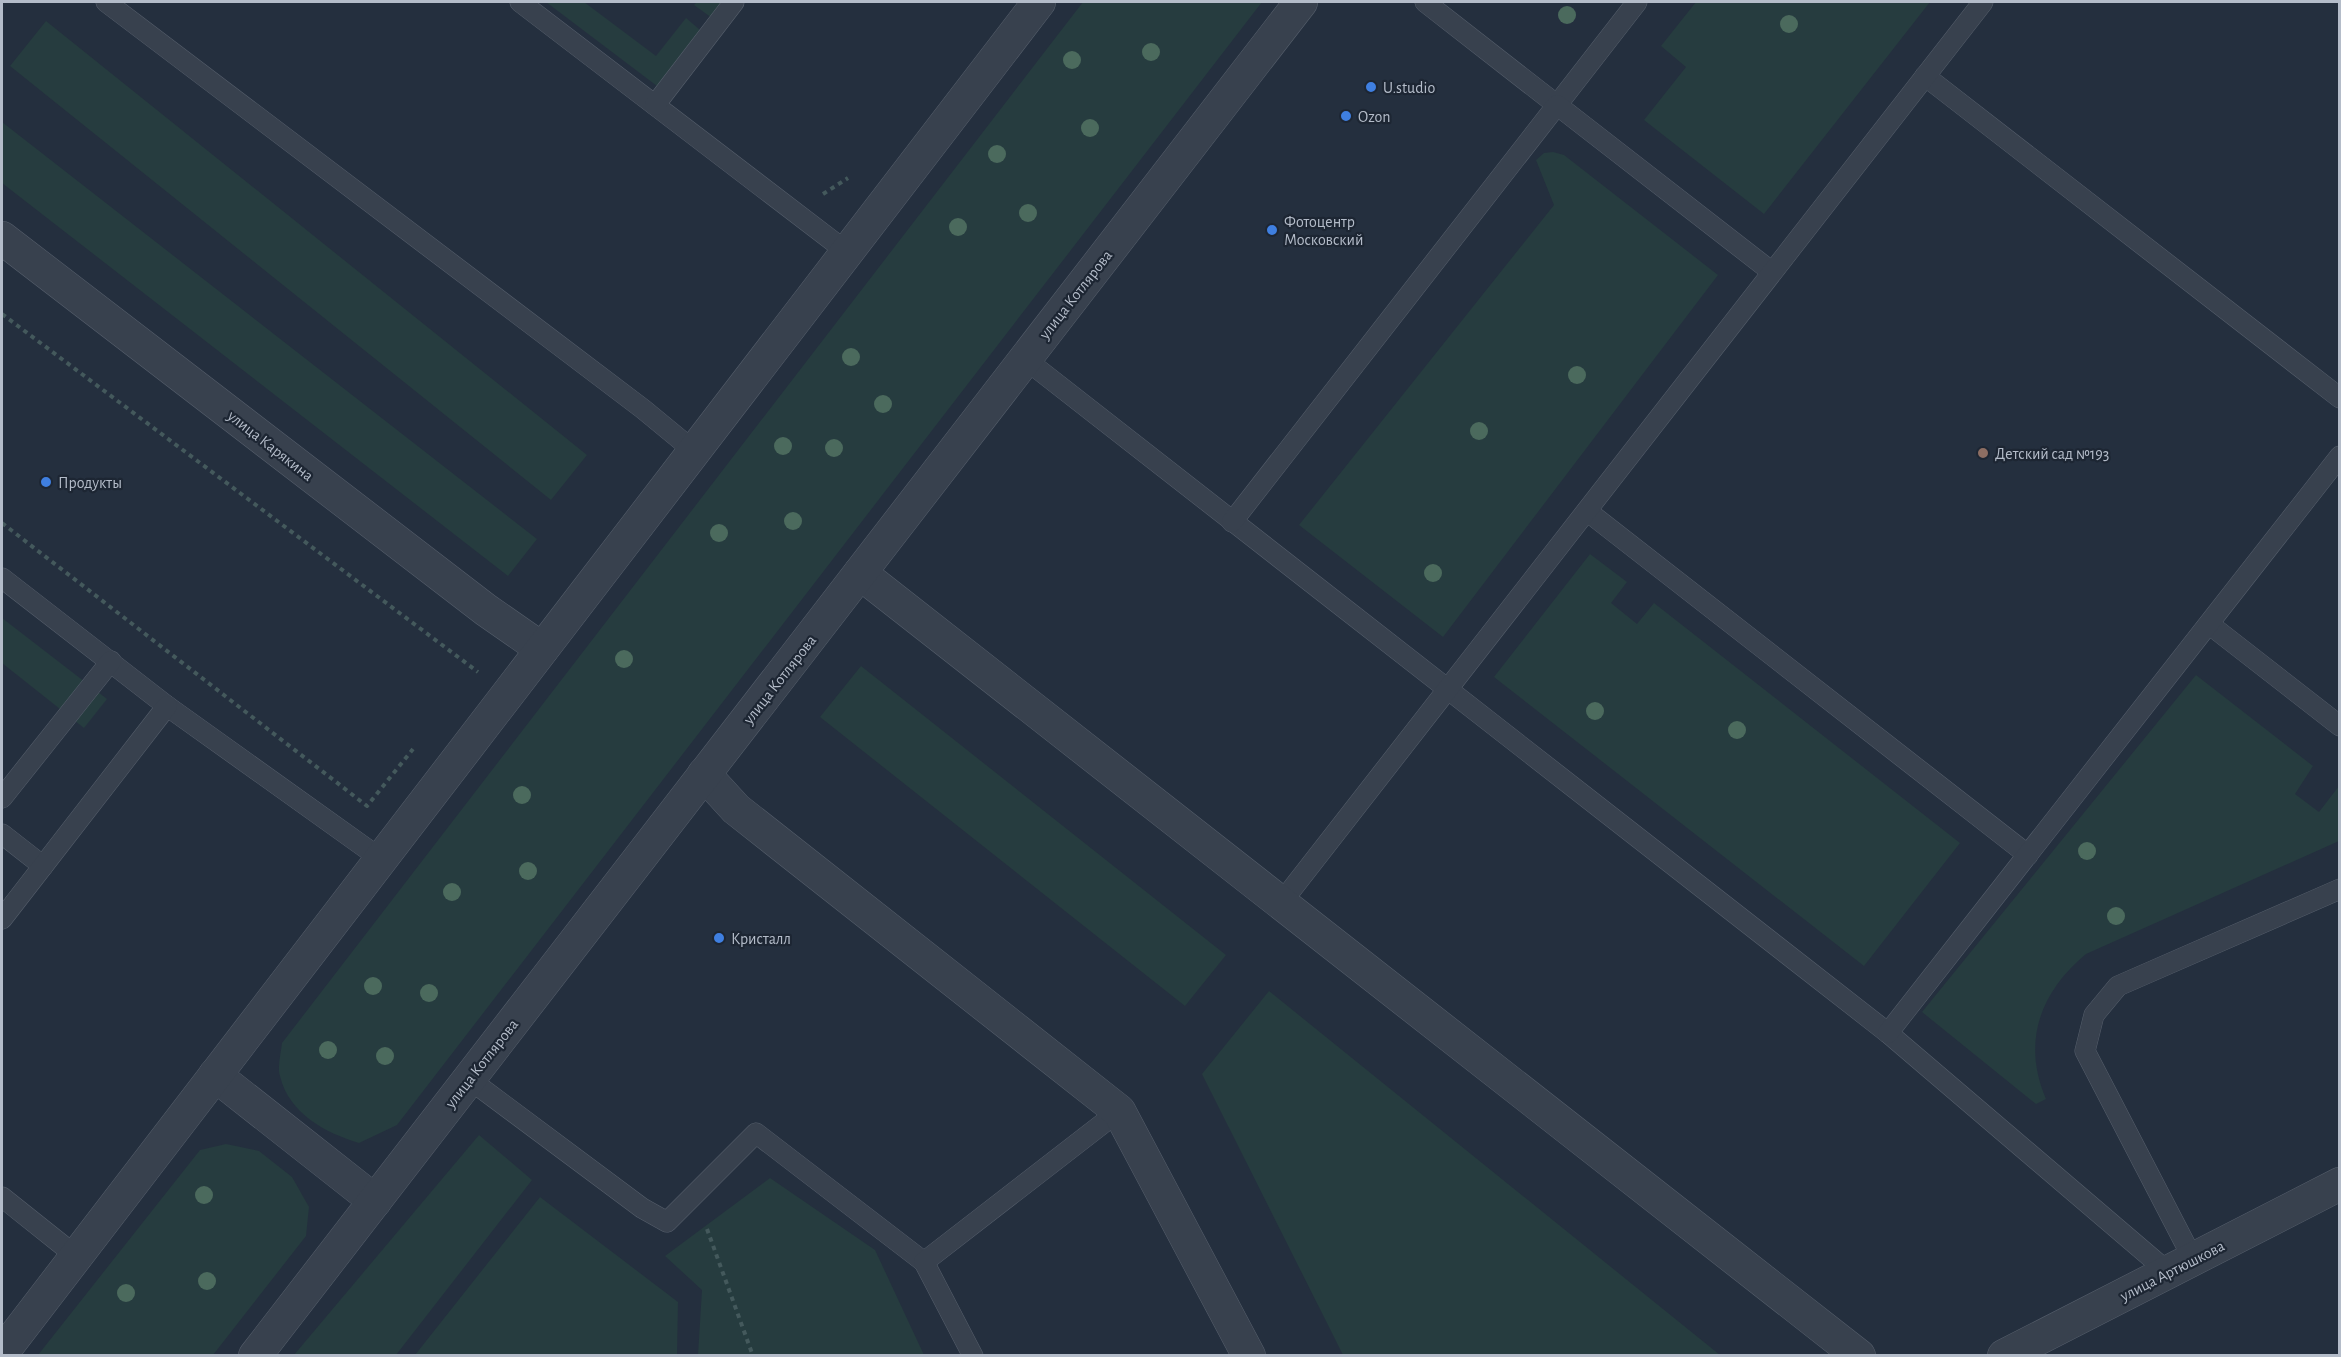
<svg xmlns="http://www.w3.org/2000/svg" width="2341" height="1357" font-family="'Alegreya Sans',sans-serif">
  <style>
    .green { fill: #263c3f }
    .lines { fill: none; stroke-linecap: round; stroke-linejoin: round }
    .service-casing { stroke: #565f6c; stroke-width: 21 }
    .minor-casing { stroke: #565f6c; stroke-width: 34 }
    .path { stroke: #44595c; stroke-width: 4; stroke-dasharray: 4.5 4.5; stroke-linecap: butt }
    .service { stroke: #38414e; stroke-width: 20 }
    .minor { stroke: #38414e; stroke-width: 33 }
    .tree { fill: #4b6a5d }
    .shop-dot { fill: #3f7fe0; stroke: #1d2633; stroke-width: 2 }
    .education-dot { fill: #8d6e63; stroke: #1d2633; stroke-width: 2 }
    .labels { text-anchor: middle; stroke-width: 4.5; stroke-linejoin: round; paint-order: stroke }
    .poi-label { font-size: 16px; fill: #b4bcc9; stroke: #1d2633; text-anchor: start }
    .street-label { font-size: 16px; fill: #b4bcc9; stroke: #1d2633 }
  </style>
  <rect width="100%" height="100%" fill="#242f3e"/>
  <g class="green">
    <polygon points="546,2 584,2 656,56 686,18 700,30 657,86"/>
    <polygon points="697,2 724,2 712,18 694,5"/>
    <path d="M1083 2H1262L397 1125 359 1143C326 1133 289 1114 280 1076 277 1067 281 1053 282 1043Z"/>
    <polygon points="1696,2 1930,2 1764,214 1644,120 1686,67 1661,46"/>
    <polygon points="46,21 587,455 551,500 10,66"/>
    <polygon points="2,122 537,539 508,576 2,183"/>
    <polygon points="1553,152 1564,155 1718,275 1443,637 1299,525 1554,205 1536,160 1544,153"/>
    <polygon points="1590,554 1627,582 1611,603 1637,624 1654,603 1960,843 1864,966 1494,677"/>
    <polygon points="2,618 107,699 84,728 2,663"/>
    <polygon points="861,666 1226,955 1185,1006 820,717"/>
    <path d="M2196 675 2313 766 2295 794 2319 812 2339 786V841L2086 954C2039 993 2022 1043 2046 1099L2036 1104 1922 1012Z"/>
    <polygon points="1269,991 1720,1355 1343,1355 1202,1074"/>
    <polygon points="479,1135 532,1180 396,1355 294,1355"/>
    <polygon points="226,1144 259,1151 292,1177 309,1207 306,1236 213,1355 38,1355 200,1150"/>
    <polygon points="770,1178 875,1250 924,1355 698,1355 702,1290 665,1256"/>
    <polygon points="540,1197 678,1302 677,1355 415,1355"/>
  </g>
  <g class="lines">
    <defs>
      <g id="service">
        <polyline points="106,2 643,409 694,451"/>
        <polyline points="520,2 847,252"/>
        <polyline points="1425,2 1557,105 1637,2"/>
        <polyline points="1925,76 2340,398"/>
        <polyline points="655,105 734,2"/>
        <polyline points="1025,359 1888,1033 2168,1272"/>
        <polyline points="1587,511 2028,855"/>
        <polyline points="1232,522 1557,105 1772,272"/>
        <polyline points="2,578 167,706 381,859"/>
        <polyline points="2209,624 2340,726"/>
        <polyline points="2,798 111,661"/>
        <polyline points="2,834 43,866"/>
        <polyline points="1281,903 1983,2"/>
        <polyline points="2,919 167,706"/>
        <polyline points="1888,1033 2340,456"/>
        <polyline points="469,1079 642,1208 667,1222 756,1133 924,1262"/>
        <polyline points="2,1197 76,1256"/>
        <polyline points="2193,1259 2085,1051 2094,1015 2118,986 2340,889"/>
        <polyline points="973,1356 924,1262 1119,1111"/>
      </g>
      <g id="minor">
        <polyline points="2,238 486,610 542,649"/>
        <polyline points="860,573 1859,1356"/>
        <polyline points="704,774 736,809 1119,1111 1249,1356"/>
        <polyline points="215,1075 375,1201"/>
        <polyline points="2,1353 1039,2"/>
        <polyline points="255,1356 1301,2"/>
        <polyline points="2004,1356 2340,1184"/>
      </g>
    </defs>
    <use href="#service" class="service-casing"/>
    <use href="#minor" class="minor-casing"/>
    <g class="path">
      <polyline points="823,194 848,178"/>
      <polyline points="2,314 478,672"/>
      <polyline points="2,523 367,806 413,749"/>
      <polyline points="707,1229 753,1356"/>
    </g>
    <use href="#service" class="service"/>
    <use href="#minor" class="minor"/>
  </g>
  <g class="tree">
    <circle cx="1567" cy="15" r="9"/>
    <circle cx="1789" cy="24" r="9"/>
    <circle cx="1151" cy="52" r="9"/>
    <circle cx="1072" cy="60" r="9"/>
    <circle cx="1090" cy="128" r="9"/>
    <circle cx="997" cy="154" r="9"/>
    <circle cx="1028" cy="213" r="9"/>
    <circle cx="958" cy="227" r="9"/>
    <circle cx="851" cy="357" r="9"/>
    <circle cx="1577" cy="375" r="9"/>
    <circle cx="883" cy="404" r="9"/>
    <circle cx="1479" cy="431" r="9"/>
    <circle cx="783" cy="446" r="9"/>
    <circle cx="834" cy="448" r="9"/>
    <circle cx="793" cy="521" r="9"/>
    <circle cx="719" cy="533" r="9"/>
    <circle cx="1433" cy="573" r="9"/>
    <circle cx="624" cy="659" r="9"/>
    <circle cx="1595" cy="711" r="9"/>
    <circle cx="1737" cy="730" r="9"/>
    <circle cx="522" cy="795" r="9"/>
    <circle cx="2087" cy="851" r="9"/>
    <circle cx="528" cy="871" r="9"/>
    <circle cx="452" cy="892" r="9"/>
    <circle cx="2116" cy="916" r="9"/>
    <circle cx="373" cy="986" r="9"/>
    <circle cx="429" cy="993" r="9"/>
    <circle cx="328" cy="1050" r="9"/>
    <circle cx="385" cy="1056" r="9"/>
    <circle cx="204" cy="1195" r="9"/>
    <circle cx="207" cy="1281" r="9"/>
    <circle cx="126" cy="1293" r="9"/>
  </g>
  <g class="shop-dot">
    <circle cx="1371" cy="87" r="6"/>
    <circle cx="1346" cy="116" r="6"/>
    <circle cx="1272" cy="230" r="6"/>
    <circle cx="46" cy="482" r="6"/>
    <circle cx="719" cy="938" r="6"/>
  </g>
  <circle class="education-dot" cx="1983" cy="453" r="6"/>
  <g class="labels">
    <g class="poi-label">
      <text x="1383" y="93">U.studio</text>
      <text x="1358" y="122">Ozon</text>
      <text x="1284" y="227">Фотоцентр<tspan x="1284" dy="18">Московский</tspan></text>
      <text x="1995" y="459">Детский сад №193</text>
      <text x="58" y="488">Продукты</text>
      <text x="731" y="944">Кристалл</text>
    </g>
    <g class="street-label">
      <text transform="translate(1075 294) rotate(-52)" y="6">улица Котлярова</text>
      <text transform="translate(271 445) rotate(38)" y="6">улица Карякина</text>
      <text transform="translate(779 679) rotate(-52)" y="6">улица Котлярова</text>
      <text transform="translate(481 1063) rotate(-52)" y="6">улица Котлярова</text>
      <text transform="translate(2172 1270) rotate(-27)" y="6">улица Артюшкова</text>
    </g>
  </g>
  <rect width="2341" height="1357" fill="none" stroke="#b4bcc9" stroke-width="6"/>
</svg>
